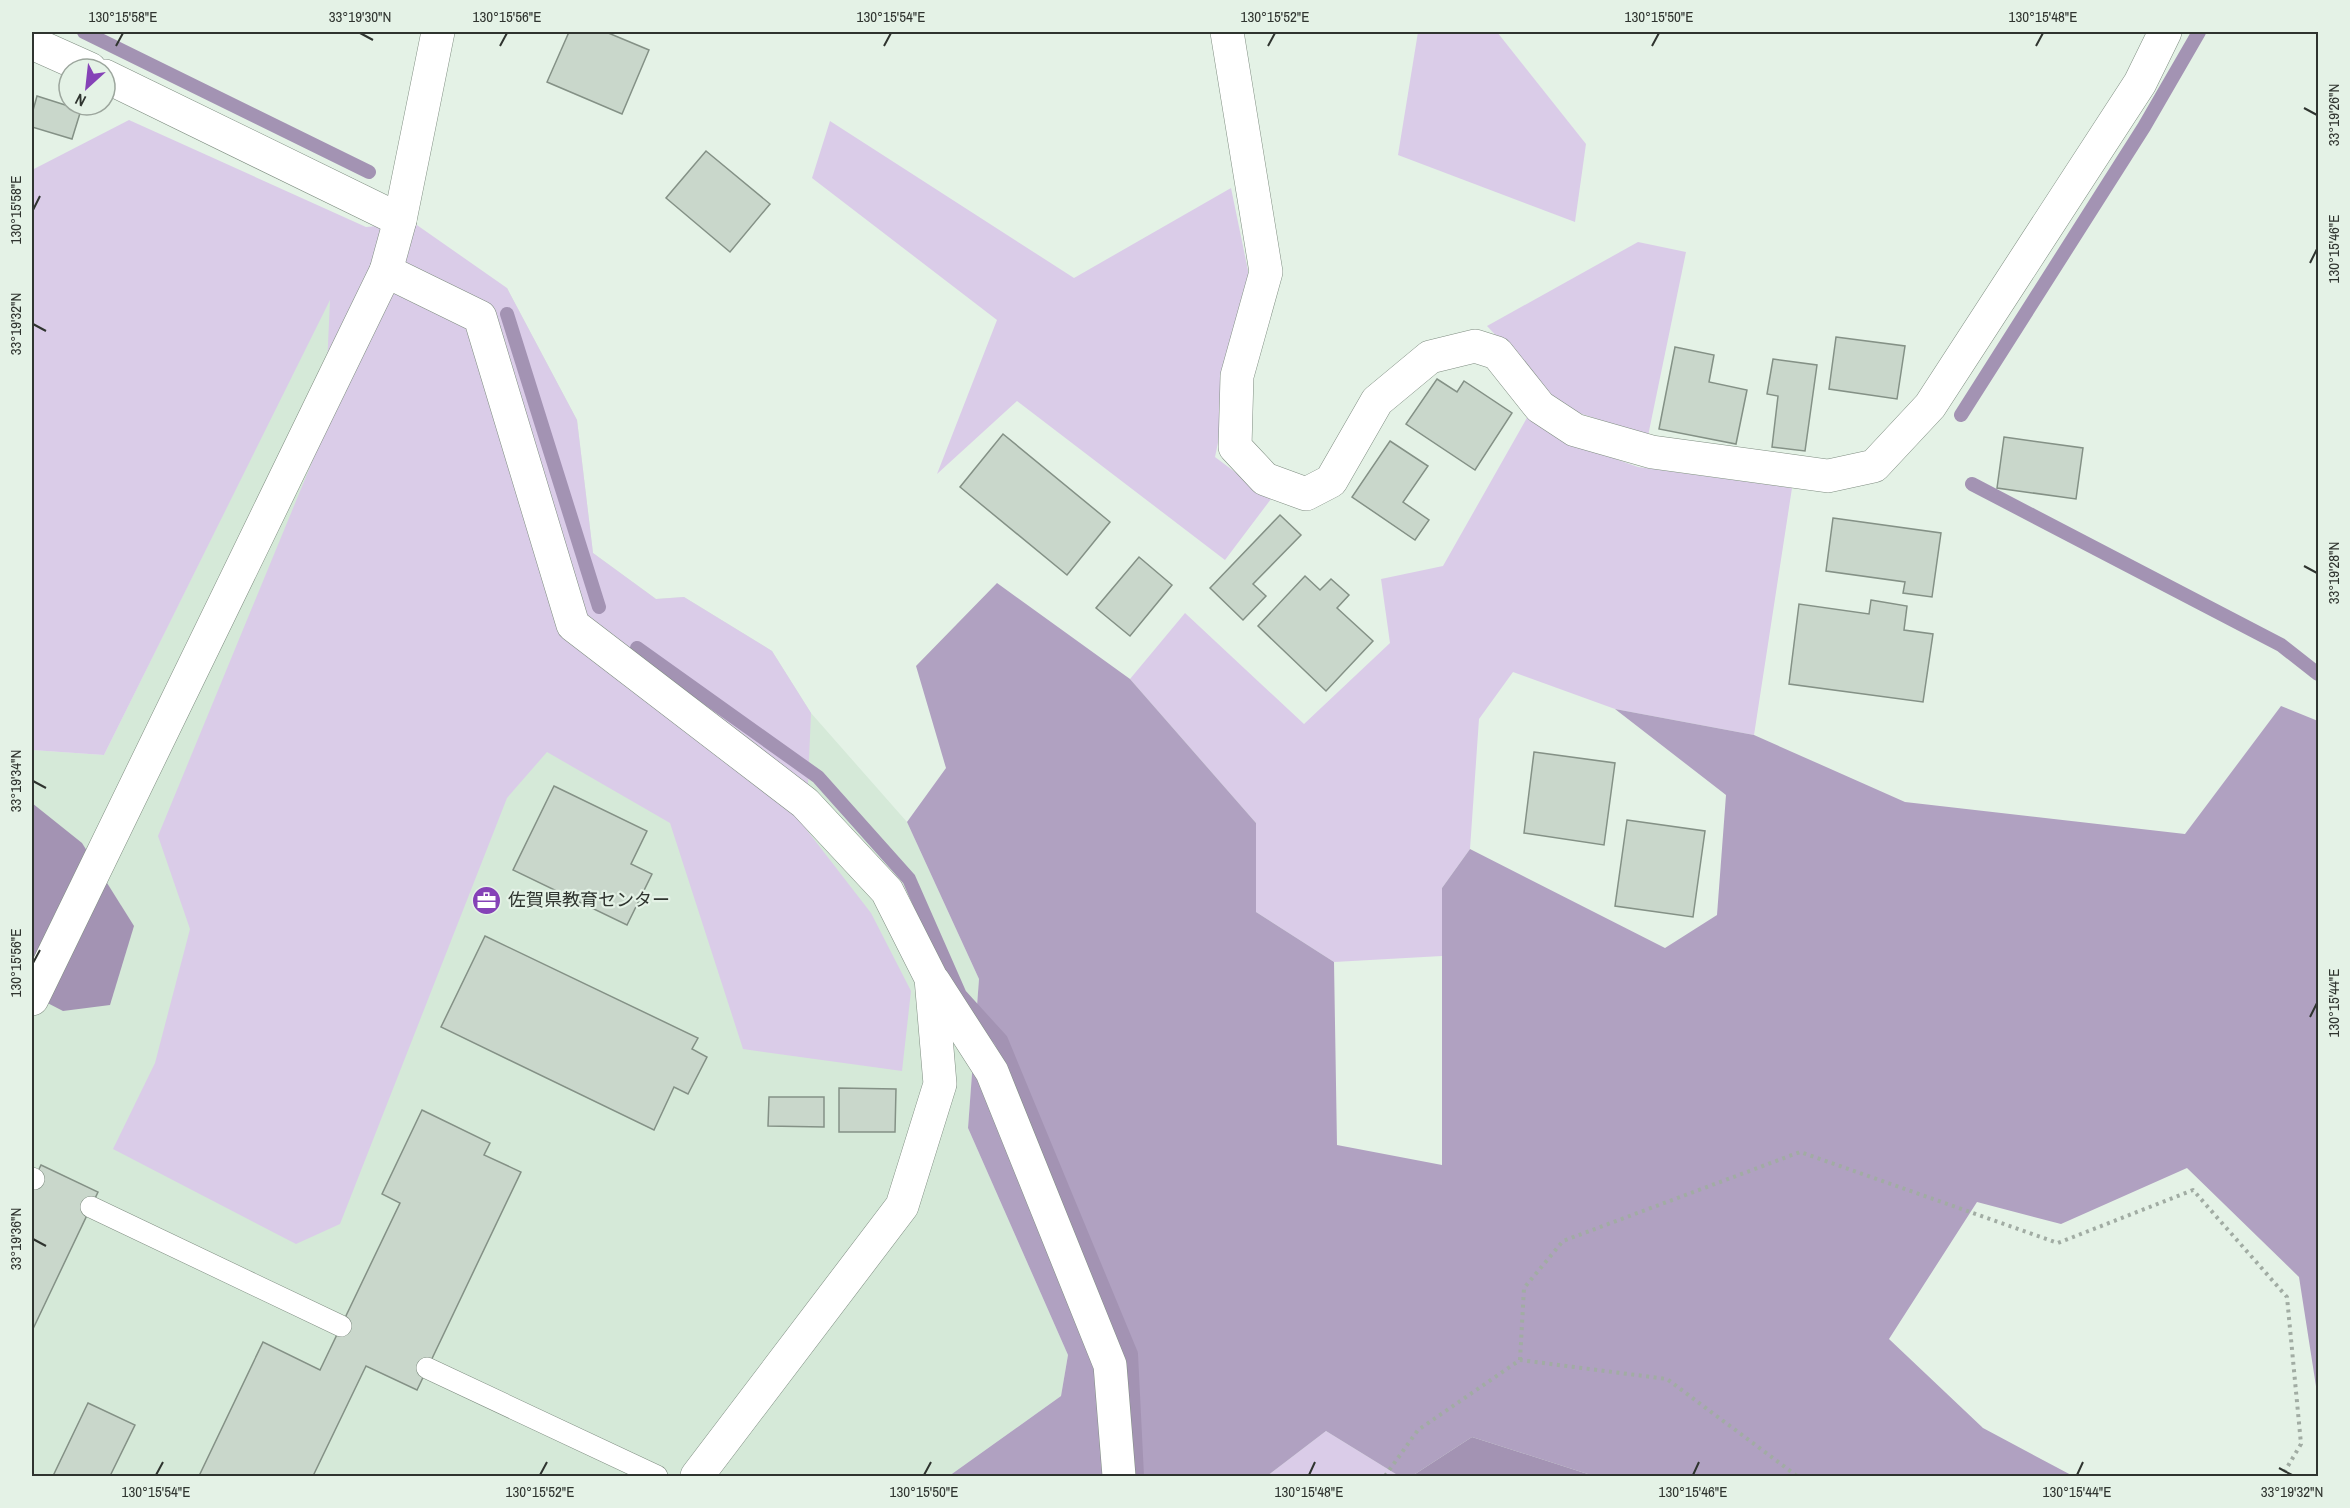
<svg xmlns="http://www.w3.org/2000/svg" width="2350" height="1508" font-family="'Archivo Narrow','Noto Sans JP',sans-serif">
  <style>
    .built { fill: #d5e9d8 }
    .green { fill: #dacce8 }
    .forest { fill: #b0a1c1 }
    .water { fill: #a393b3 }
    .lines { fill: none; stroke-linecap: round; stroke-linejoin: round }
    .stream { stroke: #a393b3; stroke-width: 14 }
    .building { fill: #c9d7cb; stroke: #849186; stroke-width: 1.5 }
    .lane-casing { stroke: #7f8d81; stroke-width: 22 }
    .street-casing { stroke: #7f8d81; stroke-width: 34 }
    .path { stroke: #a1aca3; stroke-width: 4; stroke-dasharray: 3 4.5; stroke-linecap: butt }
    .lane { stroke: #fff; stroke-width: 21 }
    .street { stroke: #fff; stroke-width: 33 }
    .ticks { fill: none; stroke: #2f342f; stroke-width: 2 }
    .labels { text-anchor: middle; stroke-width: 4.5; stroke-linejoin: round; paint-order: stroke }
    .poi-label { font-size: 18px; fill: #2f342f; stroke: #e4f2e6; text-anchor: start }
    .neatline { fill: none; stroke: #2f342f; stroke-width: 2 }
    .ticks-label { font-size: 15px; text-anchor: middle; fill: #2f342f }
  </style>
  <rect width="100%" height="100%" fill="#e4f2e6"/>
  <polygon class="built" points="507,288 577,420 593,553 656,599 684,597 772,651 811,713 907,822 979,979 968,1128 1068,1355 1061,1396 949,1476 32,1476 32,750 104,755 330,298"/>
  <g class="green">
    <polygon points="1418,32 1497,32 1586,144 1575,222 1398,155"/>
    <polygon points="129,120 366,227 414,223 507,288 577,420 593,553 656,599 684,597 772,651 811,713 806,829 871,913 911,991 902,1071 743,1049 670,823 547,752 507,798 340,1224 296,1244 113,1149 155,1063 190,929 158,836 324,433 330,300 104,755 32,750 32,170"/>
    <polygon points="830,121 1074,278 1231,188 1251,285 1215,457 1271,499 1225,560 1017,401 937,474 997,320 812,178"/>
    <polygon points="1638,242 1686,252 1648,436 1564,408 1487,326"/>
    <polygon points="1528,416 1574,444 1638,467 1792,488 1754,735 1615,709 1513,672 1479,719 1470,849 1442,888 1442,956 1334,962 1256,912 1256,823 1130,679 1185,613 1304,724 1390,643 1381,579 1443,566"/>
    <polygon points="1326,1431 1399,1476 1267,1476"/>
  </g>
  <polygon class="forest" points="997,583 1130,679 1256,823 1256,912 1334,962 1337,1145 1442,1165 1442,888 1470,849 1665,948 1717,915 1726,795 1615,709 1754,735 1905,802 2185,834 2281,706 2318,721 2318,1399 2299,1277 2187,1168 2061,1224 1977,1202 1889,1339 1983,1428 2073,1476 1594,1476 1472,1437 1412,1476 1399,1476 1326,1431 1267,1476 949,1476 1061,1396 1068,1355 968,1128 979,979 907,822 946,768 916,666"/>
  <g class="water">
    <polygon points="32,803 82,843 134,926 110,1005 63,1011 32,995"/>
    <polygon points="1472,1437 1594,1476 1412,1476"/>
  </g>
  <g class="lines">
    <g class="stream">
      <polyline points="84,32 369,172"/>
      <polyline points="507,314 599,607"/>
      <polyline points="1961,415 2144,127 2199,32"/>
      <polyline points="1972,484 2281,645 2318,674"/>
      <polyline points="637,648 818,777 909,879 960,995 1001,1040 1131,1354 1137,1476"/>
    </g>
  </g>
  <g class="building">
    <polygon points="569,32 606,32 649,50 622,114 547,82"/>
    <polygon points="37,96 81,110 72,139 32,127 32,114"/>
    <polygon points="706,151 770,204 730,252 666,198"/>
    <polygon points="1836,337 1905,346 1897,399 1829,389"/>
    <polygon points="1675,347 1714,355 1709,382 1747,390 1736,444 1659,429"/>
    <polygon points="1773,359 1817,365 1805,451 1772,447 1778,396 1767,394"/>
    <polygon points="1437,379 1457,392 1464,381 1512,413 1475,470 1406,424"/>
    <polygon points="1003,434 1110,522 1067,575 960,487"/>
    <polygon points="2004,437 2083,448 2076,499 1997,488"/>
    <polygon points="1390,441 1428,466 1403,502 1429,520 1415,540 1352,497"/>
    <polygon points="1280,515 1301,535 1253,584 1266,596 1243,620 1210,588"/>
    <polygon points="1833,518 1941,533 1932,597 1903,593 1905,582 1826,571"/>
    <polygon points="1139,557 1172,585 1130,636 1096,608"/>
    <polygon points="1305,576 1320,590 1331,579 1349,595 1337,608 1373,641 1326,691 1258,626"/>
    <polygon points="1871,600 1907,606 1904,630 1933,634 1923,702 1789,684 1799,604 1869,614"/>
    <polygon points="1534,752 1615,763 1604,845 1524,833"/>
    <polygon points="554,786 647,831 631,864 652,874 627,925 513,870"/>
    <polygon points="1627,820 1705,831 1693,917 1615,906"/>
    <polygon points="485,936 698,1038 692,1049 707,1057 688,1094 674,1087 654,1130 441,1027"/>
    <polygon points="839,1088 896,1089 895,1132 839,1132"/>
    <polygon points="769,1097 824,1097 824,1127 768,1126"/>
    <polygon points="422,1110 490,1143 484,1155 521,1172 417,1390 366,1366 313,1476 199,1476 263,1342 320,1370 400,1203 382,1194"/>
    <polygon points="41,1165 98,1192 32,1331 32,1184"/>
    <polygon points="88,1403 135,1425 110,1476 53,1476"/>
  </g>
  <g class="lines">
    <defs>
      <g id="lane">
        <polyline points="32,1178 34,1179"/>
        <polyline points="91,1207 341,1326"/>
        <polyline points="427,1368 657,1476"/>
      </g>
      <g id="street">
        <polyline points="1227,32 1266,272 1237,376 1235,447 1265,479 1306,494 1331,481 1377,401 1430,357 1475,346 1497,353 1540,407 1575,430 1652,452 1828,476 1874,466 1930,406 2140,83 2165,32"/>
        <polyline points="32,43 90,69"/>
        <polyline points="105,76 400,220"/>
        <polyline points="386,271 400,220 438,32"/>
        <polyline points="934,982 992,1072 1110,1365 1119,1476"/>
        <polyline points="32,999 386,271 480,317 573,625 805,803 887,891 931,978 940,1084 902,1206 697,1476"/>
      </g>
    </defs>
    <use href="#lane" class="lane-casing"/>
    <use href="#street" class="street-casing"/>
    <g class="path">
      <polyline points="1520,1360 1524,1288 1563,1241 1800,1152 2058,1243 2193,1190 2287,1297 2301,1444 2282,1476"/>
      <polyline points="1385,1476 1418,1430 1520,1360 1667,1379 1797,1476"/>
    </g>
    <use href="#lane" class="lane"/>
    <use href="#street" class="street"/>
  </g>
  <path class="ticks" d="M360 33 373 40M116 46 123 33M500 46 507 33M884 46 891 33M1268 46 1275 33M1652 46 1659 33M2036 46 2043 33M2304 108 2317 115M33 210 40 196M2310 263 2317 249M33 324 46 331M2304 566 2317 573M33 781 46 788M33 963 40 950M2310 1017 2317 1003M33 1239 46 1246M2279 1468 2292 1475M156 1475 163 1462M540 1475 547 1462M924 1475 931 1462M1309 1475 1315 1462M1693 1475 1699 1462M2077 1475 2083 1462"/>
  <defs>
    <symbol id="office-disc" viewBox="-11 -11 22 22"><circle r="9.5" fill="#8542b7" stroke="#e4f2e6"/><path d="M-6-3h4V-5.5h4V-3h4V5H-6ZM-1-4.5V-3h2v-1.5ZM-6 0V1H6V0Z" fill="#fff"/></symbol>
  </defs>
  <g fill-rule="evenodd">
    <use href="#office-disc" x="470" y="884" width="33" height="33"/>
  </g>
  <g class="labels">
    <g class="poi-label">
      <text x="508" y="906">佐賀県教育センター</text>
    </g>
  </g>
  <rect width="2350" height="1508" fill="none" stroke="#e4f2e6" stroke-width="66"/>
  <g transform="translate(87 87) rotate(207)"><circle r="28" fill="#e4f2e6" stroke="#9ca69d" stroke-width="1.5"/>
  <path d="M0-4.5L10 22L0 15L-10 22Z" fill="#8542b7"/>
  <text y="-9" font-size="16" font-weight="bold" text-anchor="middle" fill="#2f342f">N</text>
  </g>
  <rect x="33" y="33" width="2284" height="1442" class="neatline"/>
  <g class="ticks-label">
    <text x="123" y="22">130°15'58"E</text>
    <text x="360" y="22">33°19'30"N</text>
    <text x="507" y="22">130°15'56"E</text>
    <text x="891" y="22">130°15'54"E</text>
    <text x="1275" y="22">130°15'52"E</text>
    <text x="1659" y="22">130°15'50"E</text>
    <text x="2043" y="22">130°15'48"E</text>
    <text transform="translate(2334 115) rotate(-90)" y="5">33°19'26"N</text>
    <text transform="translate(16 210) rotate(-90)" y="5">130°15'58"E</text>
    <text transform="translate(2334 249) rotate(-90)" y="5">130°15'46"E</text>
    <text transform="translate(16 324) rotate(-90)" y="5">33°19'32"N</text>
    <text transform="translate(2334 573) rotate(-90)" y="5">33°19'28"N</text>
    <text transform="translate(16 781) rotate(-90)" y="5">33°19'34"N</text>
    <text transform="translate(16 963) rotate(-90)" y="5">130°15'56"E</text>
    <text transform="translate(2334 1003) rotate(-90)" y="5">130°15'44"E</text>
    <text transform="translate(16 1239) rotate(-90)" y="5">33°19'36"N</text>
    <text x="156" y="1497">130°15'54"E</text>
    <text x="540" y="1497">130°15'52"E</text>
    <text x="924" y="1497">130°15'50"E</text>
    <text x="1309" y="1497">130°15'48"E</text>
    <text x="1693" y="1497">130°15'46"E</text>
    <text x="2077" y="1497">130°15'44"E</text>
    <text x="2292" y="1497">33°19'32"N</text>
  </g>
</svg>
